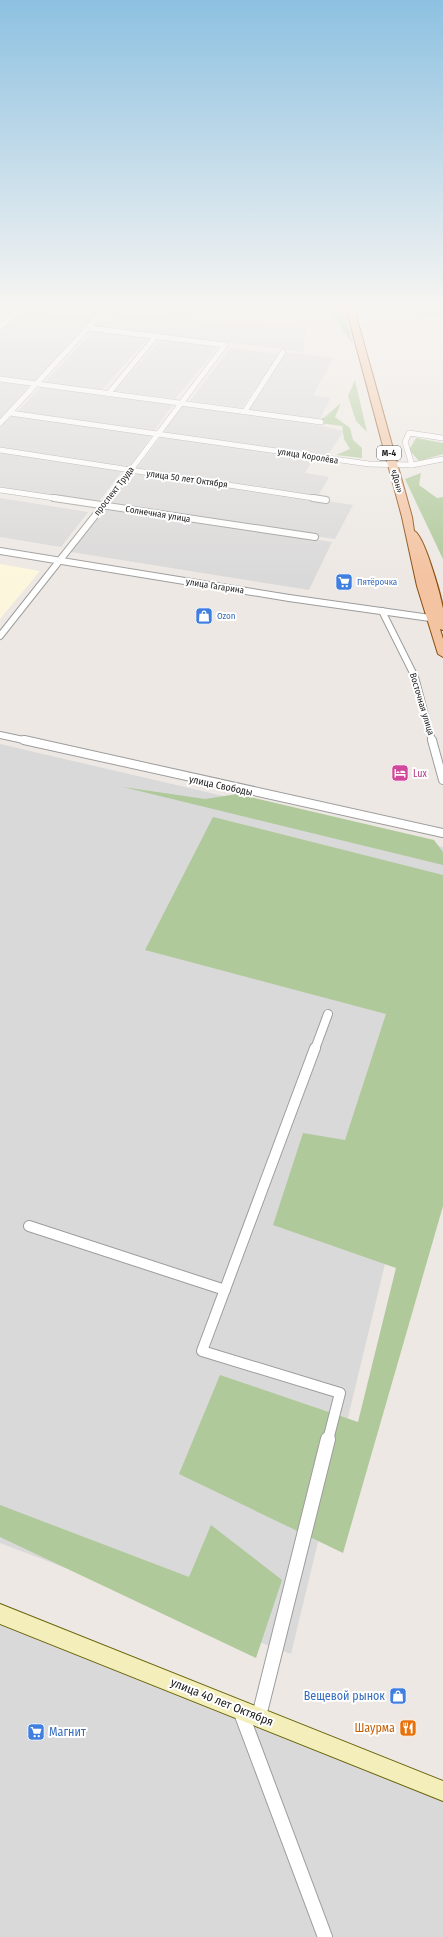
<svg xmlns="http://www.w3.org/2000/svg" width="443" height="1937" font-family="'Fira Sans Condensed',sans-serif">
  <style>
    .residential { fill: #dad9d9 }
    .education { fill: #fcf7dc }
    .forest { fill: #afc99a }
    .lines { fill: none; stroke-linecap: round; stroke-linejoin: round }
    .street-far4-casing { stroke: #9d9d9d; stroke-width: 6 }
    .street-far3-casing { stroke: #9d9d9d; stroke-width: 8 }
    .street-far2-casing { stroke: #9d9d9d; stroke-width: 10 }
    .street-far1-casing { stroke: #9d9d9d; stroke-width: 12 }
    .street-casing { stroke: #9d9d9d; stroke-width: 16 }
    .secondary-casing { stroke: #69650d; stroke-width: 2 }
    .primary-casing { stroke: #894c0c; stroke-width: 2 }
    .street-far4 { stroke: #fff; stroke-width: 5 }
    .street-far3 { stroke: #fff; stroke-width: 6 }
    .street-far2 { stroke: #fff; stroke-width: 8 }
    .street-far1 { stroke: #fff; stroke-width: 10 }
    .street { stroke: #fff; stroke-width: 14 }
    .secondary { fill: #f4eeba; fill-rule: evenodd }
    .primary { fill: #f4c3a1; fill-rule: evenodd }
    .labels { text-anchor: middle; stroke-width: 4; stroke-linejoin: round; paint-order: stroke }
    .shield { fill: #fff; stroke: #606060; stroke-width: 1 }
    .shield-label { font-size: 9px; font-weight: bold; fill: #1c1c1c }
    .far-street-label { font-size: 9px; fill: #1c1c1c; stroke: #fff }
    .far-shop-label { font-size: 9px; fill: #366cbe; stroke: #fff; text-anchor: start }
    .hotel-label { font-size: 10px; fill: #b23c85; stroke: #fff; text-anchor: start }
    .street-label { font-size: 10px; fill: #1c1c1c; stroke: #fff }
    .near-shop-label { font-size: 12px; fill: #366cbe; stroke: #fff; text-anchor: end }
    .near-street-label { font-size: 12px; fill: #1c1c1c; stroke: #fff }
    .near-food-label { font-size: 12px; fill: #c56008; stroke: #fff; text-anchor: end }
  </style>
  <rect width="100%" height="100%" fill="#ede8e3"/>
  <g class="residential">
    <polygon points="22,310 94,318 34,382 0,378 0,331"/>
    <polygon points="128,315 305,328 304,352 93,326"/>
    <polygon points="94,330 149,337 102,390 44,383"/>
    <polygon points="161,339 218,347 175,399 115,391"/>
    <polygon points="230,348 279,354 242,408 190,401"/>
    <polygon points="284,352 334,358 313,395 331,398 319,420 247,410"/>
    <polygon points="0,380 31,384 0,418"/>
    <polygon points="41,387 173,405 154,430 17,412"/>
    <polygon points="183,405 308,423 344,431 327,456 163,433"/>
    <polygon points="12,415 152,435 129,468 0,448 0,427"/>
    <polygon points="162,435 314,457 305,473 329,477 318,496 136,469"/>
    <polygon points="0,451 123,470 97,504 0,488"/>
    <polygon points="132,472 353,505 335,539 106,505"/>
    <polygon points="0,498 88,512 61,547 0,537"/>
    <polygon points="104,507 332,542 309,590 71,552"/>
    <polygon points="0,744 443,847 443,1023 291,1654 0,1543"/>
    <polygon points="0,1620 443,1797 443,1937 0,1937"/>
  </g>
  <polygon class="education" points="0,564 40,571 0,619"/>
  <g class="forest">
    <polygon points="328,308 343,308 353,345"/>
    <polygon points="401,308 443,308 443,317 427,315"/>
    <polygon points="355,380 367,432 356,421 348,396"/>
    <polygon points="341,403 335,417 350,428 353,440 362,448 362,458 336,455 350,449 344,439 342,426 312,422 325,417"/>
    <polygon points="416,438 443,443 443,454 419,461 409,450"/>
    <polygon points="421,473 419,485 437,498 443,497 443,559 405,479"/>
    <polygon points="123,787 205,799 237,794 434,840 443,852 443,865"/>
    <polygon points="213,817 443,875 443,1206 343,1553 179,1474 220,1375 358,1422 396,1268 273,1225 303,1133 345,1140 386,1014 145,950"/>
    <polygon points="0,1505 189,1577 211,1525 282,1580 256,1658 0,1537"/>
  </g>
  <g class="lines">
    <defs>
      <g id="street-far4">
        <polyline points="0,327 16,313"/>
        <polyline points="89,328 225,345"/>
        <polyline points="0,379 321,422"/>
        <polyline points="108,394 156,336"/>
        <polyline points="245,411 283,352"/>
        <polyline points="10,413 369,464 412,465 405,442 409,433 443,438"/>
        <polyline points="0,423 100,315"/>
        <polyline points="0,450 320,499"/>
        <polyline points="412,465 443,459"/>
        <polyline points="0,490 61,499"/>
        <polyline points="109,499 225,345"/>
      </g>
      <g id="street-far3">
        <polyline points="54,498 315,537"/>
        <polyline points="313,498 326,500"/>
        <polyline points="0,551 289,598 430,618"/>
        <polyline points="382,611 415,677 432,741"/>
        <polyline points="0,636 109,498"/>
        <polyline points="0,735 28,741"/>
      </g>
      <g id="street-far2">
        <polyline points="24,740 443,833"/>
        <polyline points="432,740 443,780"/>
        <polyline points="315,1049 328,1014"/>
      </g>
      <g id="street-far1">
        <polyline points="315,1048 202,1351 340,1393 328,1440"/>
        <polyline points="29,1226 225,1290"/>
      </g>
      <g id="street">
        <polyline points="240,1710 325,1937"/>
        <polyline points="259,1716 328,1439"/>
      </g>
      <polygon id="secondary" points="0,1604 443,1781 443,1801 0,1624"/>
      <path id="primary" d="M346 308H354L412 517 414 531C424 534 441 596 443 608 443 615 443 623 443 630L440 629 443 639V657L438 654 417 586 402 517Z"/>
    </defs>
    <use href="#street-far4" class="street-far4-casing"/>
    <use href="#street-far3" class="street-far3-casing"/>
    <use href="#street-far2" class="street-far2-casing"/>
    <use href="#street-far1" class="street-far1-casing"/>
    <use href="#street" class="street-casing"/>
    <use href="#secondary" class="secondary-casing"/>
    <use href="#primary" class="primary-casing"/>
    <use href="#street-far4" class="street-far4"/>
    <use href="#street-far3" class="street-far3"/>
    <use href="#street-far2" class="street-far2"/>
    <use href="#street-far1" class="street-far1"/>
    <use href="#street" class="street"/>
    <use href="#secondary" class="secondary"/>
    <use href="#primary" class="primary"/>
  </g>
  <linearGradient id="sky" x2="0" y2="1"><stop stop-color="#8dc1e1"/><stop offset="0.53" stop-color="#f7f5f2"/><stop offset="1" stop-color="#f7f5f2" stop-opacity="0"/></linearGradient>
  <rect width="443" height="579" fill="url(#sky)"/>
  <defs>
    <symbol id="supermarket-square" viewBox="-11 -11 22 22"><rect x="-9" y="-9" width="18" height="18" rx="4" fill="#3f7fe0" stroke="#fff"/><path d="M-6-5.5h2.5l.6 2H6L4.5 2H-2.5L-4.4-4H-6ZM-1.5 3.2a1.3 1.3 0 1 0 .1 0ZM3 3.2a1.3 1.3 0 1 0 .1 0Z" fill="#fff"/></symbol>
    <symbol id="shop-square" viewBox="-11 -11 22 22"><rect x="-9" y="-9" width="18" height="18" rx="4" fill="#3f7fe0" stroke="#fff"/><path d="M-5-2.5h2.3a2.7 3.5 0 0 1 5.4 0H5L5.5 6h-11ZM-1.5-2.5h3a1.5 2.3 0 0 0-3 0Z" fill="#fff"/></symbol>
    <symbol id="hotel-square" viewBox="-11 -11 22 22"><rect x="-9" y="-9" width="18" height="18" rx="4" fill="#d1479c" stroke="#fff"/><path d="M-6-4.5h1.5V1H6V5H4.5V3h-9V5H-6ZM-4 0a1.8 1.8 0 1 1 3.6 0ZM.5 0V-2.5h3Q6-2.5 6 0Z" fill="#fff"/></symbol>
    <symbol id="restaurant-square" viewBox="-11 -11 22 22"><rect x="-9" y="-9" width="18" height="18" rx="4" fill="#e8710a" stroke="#fff"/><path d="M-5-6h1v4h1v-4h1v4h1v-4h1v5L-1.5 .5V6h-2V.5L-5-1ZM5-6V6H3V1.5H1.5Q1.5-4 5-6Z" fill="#fff"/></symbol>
  </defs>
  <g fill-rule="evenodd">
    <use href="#supermarket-square" x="334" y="572" width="20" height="20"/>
    <use href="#shop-square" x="194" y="606" width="20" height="20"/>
    <use href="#hotel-square" x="390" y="763" width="20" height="20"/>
    <use href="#shop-square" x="388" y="1686" width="20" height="20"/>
    <use href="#restaurant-square" x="398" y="1718" width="20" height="20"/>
    <use href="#supermarket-square" x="26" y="1722" width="20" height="20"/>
  </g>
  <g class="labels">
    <rect class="shield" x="377" y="446" width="24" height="14" rx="3"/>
    <g class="shield-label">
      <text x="389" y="456">М-4</text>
    </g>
    <g class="far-street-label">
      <text transform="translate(308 456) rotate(9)" y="3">улица Королёва</text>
      <text transform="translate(187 479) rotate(8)" y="3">улица 50 лет Октября</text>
      <text transform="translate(397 481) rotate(75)" y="3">«Дон»</text>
      <text transform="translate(114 491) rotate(-52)" y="3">проспект Труда</text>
      <text transform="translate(158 514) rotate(9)" y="3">Солнечная улица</text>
      <text transform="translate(215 586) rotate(9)" y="3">улица Гагарина</text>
      <text transform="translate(422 704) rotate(73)" y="3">Восточная улица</text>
    </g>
    <g class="far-shop-label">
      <text x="357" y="585">Пятёрочка</text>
      <text x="217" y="619">Ozon</text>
    </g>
    <g class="hotel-label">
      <text x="413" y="777">Lux</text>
    </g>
    <g class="street-label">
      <text transform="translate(221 785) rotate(12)" y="4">улица Свободы</text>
    </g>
    <g class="near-shop-label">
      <text x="385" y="1700">Вещевой рынок</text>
      <text x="49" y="1736" text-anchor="start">Магнит</text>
    </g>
    <g class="near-street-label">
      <text transform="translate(222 1702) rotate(22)" y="4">улица 40 лет Октября</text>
    </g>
    <g class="near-food-label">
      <text x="395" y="1732">Шаурма</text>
    </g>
  </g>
</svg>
